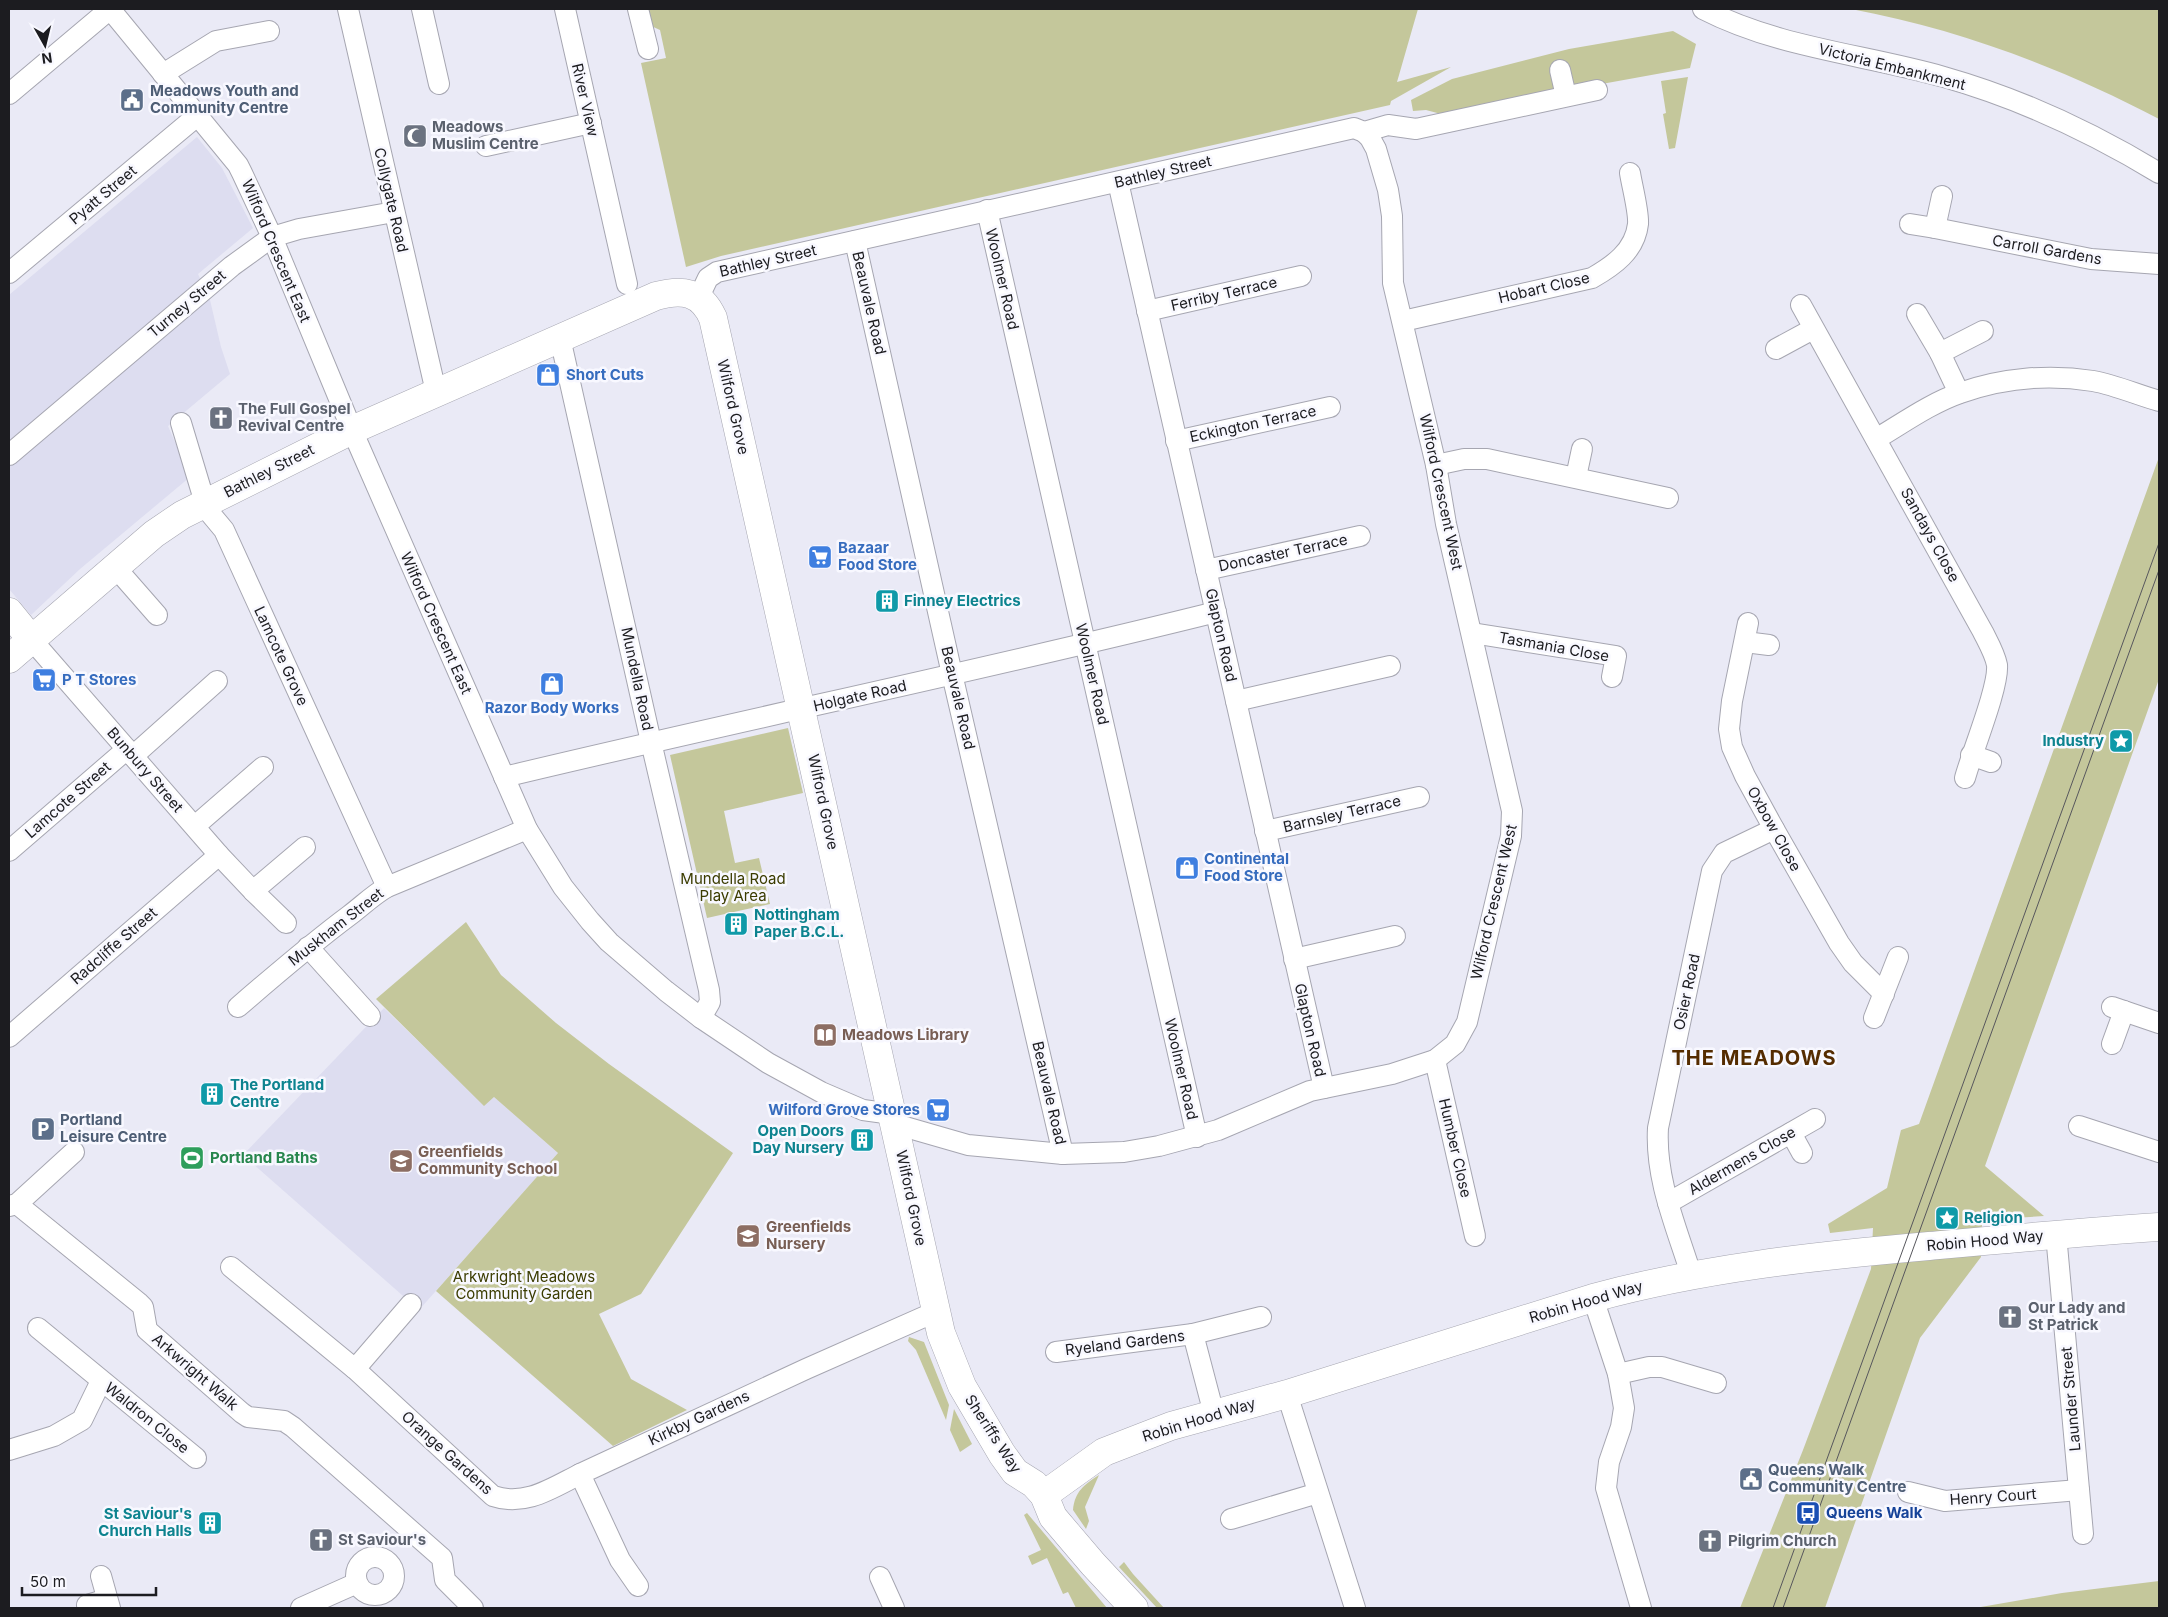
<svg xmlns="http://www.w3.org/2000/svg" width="2168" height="1617" font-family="Inter,sans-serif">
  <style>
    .built { fill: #ddddf0 }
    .green { fill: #c4c79b }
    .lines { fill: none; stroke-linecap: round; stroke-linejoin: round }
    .street-casing { stroke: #a6a6b1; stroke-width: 22 }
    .secondary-casing { stroke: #a6a6b1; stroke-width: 29 }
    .street { stroke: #fff; stroke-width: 20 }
    .secondary { stroke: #fff; stroke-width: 28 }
    .tram { stroke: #57575d; stroke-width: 1 }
    .labels { text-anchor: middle; stroke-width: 5; stroke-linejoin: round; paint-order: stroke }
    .street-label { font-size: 15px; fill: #1c1c20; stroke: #f8f8ff }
    .service-label { font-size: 15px; font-weight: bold; fill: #4e5e75; stroke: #f8f8ff; text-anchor: start }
    .worship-label { font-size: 15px; font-weight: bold; fill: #5b616d; stroke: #f8f8ff; text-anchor: start }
    .shop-label { font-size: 15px; font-weight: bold; fill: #366cbe; stroke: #f8f8ff; text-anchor: start }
    .culture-label { font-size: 15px; font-weight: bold; fill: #0d838f; stroke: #f8f8ff; text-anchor: start }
    .park-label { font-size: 15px; fill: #3b3c00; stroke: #f8f8ff }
    .education-label { font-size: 15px; font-weight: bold; fill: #785e54; stroke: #f8f8ff; text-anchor: start }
    .leisure-label { font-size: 15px; font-weight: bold; fill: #27864d; stroke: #f8f8ff; text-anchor: start }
    .transit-label { font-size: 15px; font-weight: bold; fill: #164399; stroke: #f8f8ff; text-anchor: start }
    .district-label { font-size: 20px; font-weight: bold; letter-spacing: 1px; fill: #552c00; stroke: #f8f8ff }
  </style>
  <rect width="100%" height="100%" fill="#eaeaf6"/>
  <g class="built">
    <polygon points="197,137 222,168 253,228 198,274 210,300 221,347 230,374 168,426 190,477 80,569 31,615 9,589 9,295"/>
    <polygon points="384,1008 484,1105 494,1097 558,1153 419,1310 243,1155"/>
  </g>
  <g class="green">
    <polygon points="645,9 1418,9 1397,82 1451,67 1391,101 1390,105 721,256 686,267 641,63 666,58 660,30 649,25"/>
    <path d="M1851 9H2159V119C2062 68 1959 29 1851 9Z"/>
    <polygon points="1673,31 1696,44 1690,68 1574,89 1568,63 1551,66 1554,93 1441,114 1426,110 1413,111 1411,100 1452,79 1569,49"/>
    <polygon points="1688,77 1675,148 1669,149 1663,114 1666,113 1661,81"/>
    <polygon points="2159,457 2159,679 1985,1166 2044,1216 1982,1220 1981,1257 1920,1338 1825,1608 1740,1608 1803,1450 1871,1269 1873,1228 1830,1233 1828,1224 1887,1188 1901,1130 1919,1124"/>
    <polygon points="788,728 803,793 724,811 735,863 759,858 770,904 707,918 670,755"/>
    <polygon points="466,922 501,975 556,1023 609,1064 733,1153 641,1294 599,1314 631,1379 687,1410 613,1446 436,1291 558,1153 494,1097 484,1106 376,999"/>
    <polygon points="909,1337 924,1342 949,1405 946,1420 916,1350 908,1341"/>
    <polygon points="954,1409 972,1444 960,1452 950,1430"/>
    <path d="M1099 1475 1085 1507 1089 1521 1086 1529 1073 1510C1075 1491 1084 1485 1099 1475Z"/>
    <polygon points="1027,1513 1107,1608 1076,1608 1068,1592 1063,1594 1047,1558 1032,1565 1028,1556 1041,1550 1024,1515"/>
    <polygon points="1124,1562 1133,1574 1164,1608 1157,1608 1119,1567"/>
    <polygon points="2159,1581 2159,1608 1975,1608 2062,1593"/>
  </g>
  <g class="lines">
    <defs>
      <g id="street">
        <polyline points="110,9 238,165 242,173 272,237 352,430 527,829 563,887 590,921 609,942 666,991 701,1018 768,1063 821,1092 863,1110 892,1114"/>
        <polyline points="348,9 436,392"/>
        <polyline points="422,9 439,84"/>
        <polyline points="565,9 627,284"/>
        <polyline points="638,9 648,49"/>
        <path d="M1703 9C1779 48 1863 54 1944 77 2018 98 2093 133 2159 173"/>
        <polyline points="1560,70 1566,96"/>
        <polyline points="163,74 216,41 269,31"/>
        <polyline points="9,94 110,9"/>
        <polyline points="486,146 591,123"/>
        <polyline points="1118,182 1324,1088"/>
        <polyline points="1942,196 1935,228 2091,259 2159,264"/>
        <polyline points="987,210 1197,1137"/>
        <polyline points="1910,224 1935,228"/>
        <polyline points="855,241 952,674 1063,1154"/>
        <polyline points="9,273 197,116"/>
        <polyline points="698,299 708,278 717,272 1354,128 1364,132 1388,125 1416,129 1597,90"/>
        <path d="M1801 305 1983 632C1988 642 1995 654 1997 665 1999 687 1972 752 1965 778"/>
        <polyline points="1147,311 1301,276"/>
        <polyline points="1917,314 1940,353 1959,393"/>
        <path d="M1403 321 1592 278C1613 266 1635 251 1638 224 1639 212 1632 186 1630 173"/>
        <polyline points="560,338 651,742 709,990 710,1002 701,1018"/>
        <polyline points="1776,349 1813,329"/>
        <polyline points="1940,353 1983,331"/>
        <polyline points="181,423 205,503 209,512 224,530 387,887"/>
        <path d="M1876 439C1903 423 1931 403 1960 393 2002 378 2049 374 2093 381 2115 385 2138 395 2159 401"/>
        <polyline points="1176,441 1330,407"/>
        <polyline points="9,455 232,266 272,237 299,229 394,212"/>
        <polyline points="1436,465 1464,459 1487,459 1668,498"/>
        <polyline points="1576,477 1582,449"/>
        <polyline points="115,567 157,615"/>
        <polyline points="1206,570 1360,536"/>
        <polyline points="1748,623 1732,701 1729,729 1732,747 1745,776 1774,829 1839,943 1853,963 1884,994"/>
        <polyline points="1472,633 1616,656 1612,677"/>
        <polyline points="31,639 219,855 253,891 286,923"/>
        <polyline points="1745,642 1769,645"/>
        <polyline points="1236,701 1390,666"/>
        <polyline points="1971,755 1991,762"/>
        <polyline points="133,756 217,681"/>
        <path d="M504 777C741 720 980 671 1216 612"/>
        <polyline points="195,826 263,767"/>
        <polyline points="1265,831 1419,797"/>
        <polyline points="9,851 127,749"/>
        <polyline points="253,891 305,847"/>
        <polyline points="308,947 370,1016"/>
        <polyline points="1294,959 1395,936"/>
        <path d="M238 1007C275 975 311 944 350 915 362 906 373 895 387 887L527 829"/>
        <polyline points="2112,1007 2159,1023"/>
        <polyline points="1874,1018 1898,957"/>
        <polyline points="9,1037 219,855"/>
        <polyline points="2112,1044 2124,1011"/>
        <polyline points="1435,1060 1475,1236"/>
        <polyline points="895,1124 968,1145 1063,1154 1124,1152 1159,1146 1218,1130 1310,1091 1392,1074 1435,1060 1455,1044 1467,1022 1511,836 1512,811 1446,524 1436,465 1393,283 1392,216 1388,190 1376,149 1370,138 1364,132"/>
        <polyline points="2079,1126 2159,1152"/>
        <polyline points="1791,1133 1802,1153"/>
        <polyline points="1668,1203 1815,1119"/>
        <polyline points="17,1204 139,1303 143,1307 147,1330 242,1413 248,1417 284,1421 293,1427 442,1558 445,1580 473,1608"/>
        <polyline points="9,1206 17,1204 74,1152"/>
        <polyline points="2056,1234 2083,1534"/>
        <path d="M231 1267 355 1369 493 1496C525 1507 552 1488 580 1474"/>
        <path d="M1691 1274C1676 1226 1655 1179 1658 1128L1712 871 1724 853 1774 829"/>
        <polyline points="1593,1298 1618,1374 1624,1408 1621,1427 1609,1462 1606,1488 1641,1608"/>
        <polyline points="38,1328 196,1458"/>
        <polyline points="1193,1334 1214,1414"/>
        <polyline points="1056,1352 1193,1334 1261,1317"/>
        <polyline points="355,1369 411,1304"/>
        <polyline points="1618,1374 1649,1367 1662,1367 1716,1383"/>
        <polyline points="1287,1394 1355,1608"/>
        <polyline points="9,1450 54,1436 82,1420 101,1381"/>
        <polyline points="1908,1492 1945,1501 2079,1490"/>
        <polyline points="1231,1519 1318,1493"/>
        <circle cx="375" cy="1576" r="19"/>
        <polyline points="101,1576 110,1608"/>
        <polyline points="880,1577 894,1608"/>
        <polyline points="638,1586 620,1560 580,1474 806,1369 935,1312"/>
        <polyline points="87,1605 107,1599"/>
        <polyline points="301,1608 357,1583"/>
      </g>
      <g id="secondary">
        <polyline points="9,612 31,639"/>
        <path d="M9 659 154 534 182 515 352 430 656 296C682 289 701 291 713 318L941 1333 962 1386 1002 1454 1015 1472 1034 1484 1044 1495 1053 1517 1093 1564 1134 1608"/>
        <path d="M1044 1495 1104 1452 1171 1426 1287 1394 1593 1298C1703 1268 1815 1256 1929 1246 2006 1239 2082 1232 2159 1227"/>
      </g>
    </defs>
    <use href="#street" class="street-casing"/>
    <use href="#secondary" class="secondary-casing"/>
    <use href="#street" class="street"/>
    <use href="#secondary" class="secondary"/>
    <g class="tram">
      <polyline points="1773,1608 2159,543"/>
      <polyline points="1783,1608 2159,570"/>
    </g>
  </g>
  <defs>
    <symbol id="civic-square" viewBox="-11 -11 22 22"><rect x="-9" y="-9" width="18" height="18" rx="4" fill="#5c6f8a" stroke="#f8f8ff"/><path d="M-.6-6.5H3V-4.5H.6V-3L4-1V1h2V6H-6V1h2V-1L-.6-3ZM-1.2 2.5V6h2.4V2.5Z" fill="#fff"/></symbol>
    <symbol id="mosque-square" viewBox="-11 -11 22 22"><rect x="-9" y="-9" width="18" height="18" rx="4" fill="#6b7280" stroke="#f8f8ff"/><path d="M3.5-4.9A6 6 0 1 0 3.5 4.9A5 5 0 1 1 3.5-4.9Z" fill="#fff"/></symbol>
    <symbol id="shop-square" viewBox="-11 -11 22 22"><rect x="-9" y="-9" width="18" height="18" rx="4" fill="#3f7fe0" stroke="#f8f8ff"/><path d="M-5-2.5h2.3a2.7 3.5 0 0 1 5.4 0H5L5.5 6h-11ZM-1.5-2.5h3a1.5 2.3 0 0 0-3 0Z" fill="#fff"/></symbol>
    <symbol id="church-square" viewBox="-11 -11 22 22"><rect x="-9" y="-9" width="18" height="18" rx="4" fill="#6b7280" stroke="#f8f8ff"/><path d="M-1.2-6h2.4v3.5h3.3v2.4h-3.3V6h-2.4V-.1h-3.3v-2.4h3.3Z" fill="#fff"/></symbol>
    <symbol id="supermarket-square" viewBox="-11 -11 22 22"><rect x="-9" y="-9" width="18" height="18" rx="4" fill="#3f7fe0" stroke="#f8f8ff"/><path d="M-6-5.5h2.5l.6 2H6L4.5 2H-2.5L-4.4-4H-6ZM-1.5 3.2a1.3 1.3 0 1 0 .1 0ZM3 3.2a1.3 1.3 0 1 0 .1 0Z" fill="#fff"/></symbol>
    <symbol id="building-square" viewBox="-11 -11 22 22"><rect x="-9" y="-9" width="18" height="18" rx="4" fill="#0f9aa8" stroke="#f8f8ff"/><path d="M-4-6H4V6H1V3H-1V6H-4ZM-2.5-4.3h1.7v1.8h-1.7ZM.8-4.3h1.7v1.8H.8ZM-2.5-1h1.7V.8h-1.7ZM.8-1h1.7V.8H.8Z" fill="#fff"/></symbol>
    <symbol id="sight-square" viewBox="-11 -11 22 22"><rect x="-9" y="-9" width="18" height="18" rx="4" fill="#0f9aa8" stroke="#f8f8ff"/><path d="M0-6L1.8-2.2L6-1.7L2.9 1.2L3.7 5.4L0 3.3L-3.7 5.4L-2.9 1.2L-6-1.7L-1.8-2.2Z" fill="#fff"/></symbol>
    <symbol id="library-square" viewBox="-11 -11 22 22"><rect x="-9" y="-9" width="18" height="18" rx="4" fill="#8d6e63" stroke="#f8f8ff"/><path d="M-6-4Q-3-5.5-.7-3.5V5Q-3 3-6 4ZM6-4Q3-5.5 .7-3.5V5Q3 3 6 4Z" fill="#fff"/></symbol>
    <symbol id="parking-square" viewBox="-11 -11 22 22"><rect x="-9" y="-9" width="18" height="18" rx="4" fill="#5c6f8a" stroke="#f8f8ff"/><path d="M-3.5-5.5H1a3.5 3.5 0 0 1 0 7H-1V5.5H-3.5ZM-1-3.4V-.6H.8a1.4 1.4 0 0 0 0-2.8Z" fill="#fff"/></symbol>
    <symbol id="stadium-square" viewBox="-11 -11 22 22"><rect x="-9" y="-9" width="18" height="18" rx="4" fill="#2e9e5b" stroke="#f8f8ff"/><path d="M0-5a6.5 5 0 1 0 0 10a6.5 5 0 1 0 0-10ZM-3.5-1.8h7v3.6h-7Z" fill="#fff"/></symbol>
    <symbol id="school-square" viewBox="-11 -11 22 22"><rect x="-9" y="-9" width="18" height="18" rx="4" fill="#8d6e63" stroke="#f8f8ff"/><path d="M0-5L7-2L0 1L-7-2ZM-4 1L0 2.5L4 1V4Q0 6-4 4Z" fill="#fff"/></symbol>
    <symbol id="bus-square" viewBox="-11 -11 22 22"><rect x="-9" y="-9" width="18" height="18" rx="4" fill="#1a4fb4" stroke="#f8f8ff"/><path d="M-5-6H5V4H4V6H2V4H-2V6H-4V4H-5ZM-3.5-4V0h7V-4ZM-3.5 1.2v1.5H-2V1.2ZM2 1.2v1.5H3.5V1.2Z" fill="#fff"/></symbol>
  </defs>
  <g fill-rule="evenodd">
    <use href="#civic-square" x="118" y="86" width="28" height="28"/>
    <use href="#mosque-square" x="401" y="122" width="28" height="28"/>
    <use href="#shop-square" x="534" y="361" width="28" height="28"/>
    <use href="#church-square" x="207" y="404" width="28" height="28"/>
    <use href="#supermarket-square" x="806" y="543" width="28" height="28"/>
    <use href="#building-square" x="873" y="587" width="28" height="28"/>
    <use href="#supermarket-square" x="30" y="666" width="28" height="28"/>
    <use href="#shop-square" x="538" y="670" width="28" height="28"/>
    <use href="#sight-square" x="2107" y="727" width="28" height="28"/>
    <use href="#shop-square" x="1173" y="854" width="28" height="28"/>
    <use href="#building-square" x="722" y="910" width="28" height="28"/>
    <use href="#library-square" x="811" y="1021" width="28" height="28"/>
    <use href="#building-square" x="198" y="1080" width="28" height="28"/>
    <use href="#supermarket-square" x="924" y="1096" width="28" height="28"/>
    <use href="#parking-square" x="29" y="1115" width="28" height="28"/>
    <use href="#building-square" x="848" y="1126" width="28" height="28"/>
    <use href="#stadium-square" x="178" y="1144" width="28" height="28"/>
    <use href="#school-square" x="387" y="1147" width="28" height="28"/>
    <use href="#sight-square" x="1933" y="1204" width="28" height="28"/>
    <use href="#school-square" x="734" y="1222" width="28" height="28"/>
    <use href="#church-square" x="1996" y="1303" width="28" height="28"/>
    <use href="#civic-square" x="1737" y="1465" width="28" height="28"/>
    <use href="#bus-square" x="1794" y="1499" width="28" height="28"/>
    <use href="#building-square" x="196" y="1509" width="28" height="28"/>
    <use href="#church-square" x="307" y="1526" width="28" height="28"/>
    <use href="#church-square" x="1696" y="1527" width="28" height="28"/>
  </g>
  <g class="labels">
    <g class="street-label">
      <text transform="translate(1892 67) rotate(14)" y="5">Victoria Embankment</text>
      <text transform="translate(585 100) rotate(77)" y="5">River View</text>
      <text transform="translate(1163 172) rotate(-13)" y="5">Bathley Street</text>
      <text transform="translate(103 195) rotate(-40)" y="5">Pyatt Street</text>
      <text transform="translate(391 200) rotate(77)" y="5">Collygate Road</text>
      <text transform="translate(2047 250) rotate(10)" y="5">Carroll Gardens</text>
      <text transform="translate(276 251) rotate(67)" y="5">Wilford Crescent East</text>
      <text transform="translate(768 261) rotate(-13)" y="5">Bathley Street</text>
      <text transform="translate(1002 279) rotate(77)" y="5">Woolmer Road</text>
      <text transform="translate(1544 288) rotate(-13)" y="5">Hobart Close</text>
      <text transform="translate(1224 294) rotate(-13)" y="5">Ferriby Terrace</text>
      <text transform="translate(869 303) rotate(77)" y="5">Beauvale Road</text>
      <text transform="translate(187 304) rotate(-40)" y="5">Turney Street</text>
      <text transform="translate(733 407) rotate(77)" y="5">Wilford Grove</text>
      <text transform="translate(1253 424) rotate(-12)" y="5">Eckington Terrace</text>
      <text transform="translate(269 471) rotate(-27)" y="5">Bathley Street</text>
      <text transform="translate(1441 492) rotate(78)" y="5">Wilford Crescent West</text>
      <text transform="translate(1930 535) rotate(61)" y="5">Sandays Close</text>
      <text transform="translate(1283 553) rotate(-12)" y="5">Doncaster Terrace</text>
      <text transform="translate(436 623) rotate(66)" y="5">Wilford Crescent East</text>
      <text transform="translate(1221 635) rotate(77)" y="5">Glapton Road</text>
      <text transform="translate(1554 647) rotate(10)" y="5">Tasmania Close</text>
      <text transform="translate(281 656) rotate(65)" y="5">Lamcote Grove</text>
      <text transform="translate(1092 674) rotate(77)" y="5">Woolmer Road</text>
      <text transform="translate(637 679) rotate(78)" y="5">Mundella Road</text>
      <text transform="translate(860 696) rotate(-13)" y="5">Holgate Road</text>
      <text transform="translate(958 698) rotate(77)" y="5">Beauvale Road</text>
      <text transform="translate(145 770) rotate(49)" y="5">Bunbury Street</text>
      <text transform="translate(68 800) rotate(-41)" y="5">Lamcote Street</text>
      <text transform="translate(823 802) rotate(78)" y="5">Wilford Grove</text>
      <text transform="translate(1342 814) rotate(-13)" y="5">Barnsley Terrace</text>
      <text transform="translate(1774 829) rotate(61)" y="5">Oxbow Close</text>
      <text transform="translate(1494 902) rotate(-77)" y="5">Wilford Crescent West</text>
      <text transform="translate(336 927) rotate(-38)" y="5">Muskham Street</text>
      <text transform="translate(114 946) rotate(-41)" y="5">Radcliffe Street</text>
      <text transform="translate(1687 992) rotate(-78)" y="5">Osier Road</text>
      <text transform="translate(1310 1030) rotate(77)" y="5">Glapton Road</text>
      <text transform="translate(1181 1069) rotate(77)" y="5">Woolmer Road</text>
      <text transform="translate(1049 1093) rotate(77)" y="5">Beauvale Road</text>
      <text transform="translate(1455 1148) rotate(77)" y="5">Humber Close</text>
      <text transform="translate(1742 1161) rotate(-30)" y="5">Aldermens Close</text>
      <text transform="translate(911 1198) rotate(78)" y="5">Wilford Grove</text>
      <text transform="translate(1985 1241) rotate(-5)" y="5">Robin Hood Way</text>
      <text transform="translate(1586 1302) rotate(-16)" y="5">Robin Hood Way</text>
      <text transform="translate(1125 1343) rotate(-7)" y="5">Ryeland Gardens</text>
      <text transform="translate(195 1372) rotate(41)" y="5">Arkwright Walk</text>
      <text transform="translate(2071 1399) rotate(-95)" y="5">Launder Street</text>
      <text transform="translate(147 1418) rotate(39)" y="5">Waldron Close</text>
      <text transform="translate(699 1418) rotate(-25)" y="5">Kirkby Gardens</text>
      <text transform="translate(1199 1420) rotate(-17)" y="5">Robin Hood Way</text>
      <text transform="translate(993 1434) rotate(57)" y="5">Sheriffs Way</text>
      <text transform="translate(447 1453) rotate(42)" y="5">Orange Gardens</text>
      <text transform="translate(1993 1497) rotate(-4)" y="5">Henry Court</text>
    </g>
    <g class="service-label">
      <text x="150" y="96">Meadows Youth and<tspan x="150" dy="17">Community Centre</tspan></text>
      <text x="60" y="1125">Portland<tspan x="60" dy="17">Leisure Centre</tspan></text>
      <text x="1768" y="1475">Queens Walk<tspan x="1768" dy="17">Community Centre</tspan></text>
    </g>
    <g class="worship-label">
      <text x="432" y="132">Meadows<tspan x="432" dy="17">Muslim Centre</tspan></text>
      <text x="238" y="414">The Full Gospel<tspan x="238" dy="17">Revival Centre</tspan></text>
      <text x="2028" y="1313">Our Lady and<tspan x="2028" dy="17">St Patrick</tspan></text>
      <text x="338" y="1545">St Saviour's</text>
      <text x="1728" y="1546">Pilgrim Church</text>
    </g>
    <g class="shop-label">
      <text x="566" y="380">Short Cuts</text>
      <text x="838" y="553">Bazaar<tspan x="838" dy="17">Food Store</tspan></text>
      <text x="62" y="685">P T Stores</text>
      <text x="552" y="713" text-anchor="middle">Razor Body Works</text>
      <text x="1204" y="864">Continental<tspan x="1204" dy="17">Food Store</tspan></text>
      <text x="920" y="1115" text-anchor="end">Wilford Grove Stores</text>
    </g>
    <g class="culture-label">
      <text x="904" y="606">Finney Electrics</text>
      <text x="2104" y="746" text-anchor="end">Industry</text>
      <text x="754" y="920">Nottingham<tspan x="754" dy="17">Paper B.C.L.</tspan></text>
      <text x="230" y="1090">The Portland<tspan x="230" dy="17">Centre</tspan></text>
      <text x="844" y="1136" text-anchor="end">Open Doors<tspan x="844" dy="17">Day Nursery</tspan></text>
      <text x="1964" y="1223">Religion</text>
      <text x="192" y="1519" text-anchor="end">St Saviour's<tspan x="192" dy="17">Church Halls</tspan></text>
    </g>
    <g class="park-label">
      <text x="733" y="884">Mundella Road<tspan x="733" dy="17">Play Area</tspan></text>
      <text x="524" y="1282">Arkwright Meadows<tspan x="524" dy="17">Community Garden</tspan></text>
    </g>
    <g class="education-label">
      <text x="842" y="1040">Meadows Library</text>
      <text x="418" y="1157">Greenfields<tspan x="418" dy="17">Community School</tspan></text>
      <text x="766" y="1232">Greenfields<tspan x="766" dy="17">Nursery</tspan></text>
    </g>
    <g class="leisure-label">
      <text x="210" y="1163">Portland Baths</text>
    </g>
    <g class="transit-label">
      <text x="1826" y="1518">Queens Walk</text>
    </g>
    <g class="district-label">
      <text x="1754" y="1065">THE MEADOWS</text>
    </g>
  </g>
  <rect width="2168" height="1617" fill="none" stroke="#1c1c20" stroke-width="20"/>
  <g transform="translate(45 45) rotate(172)" stroke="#f8f8ff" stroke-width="4" paint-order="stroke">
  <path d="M0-4L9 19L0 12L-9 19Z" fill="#1c1c20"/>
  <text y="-8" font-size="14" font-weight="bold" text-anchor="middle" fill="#1c1c20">N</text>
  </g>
  <path d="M22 1587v8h134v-8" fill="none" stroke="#1c1c20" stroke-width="2.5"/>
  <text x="30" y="1587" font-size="15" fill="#1c1c20" stroke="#f8f8ff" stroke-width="4" paint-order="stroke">50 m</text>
</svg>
